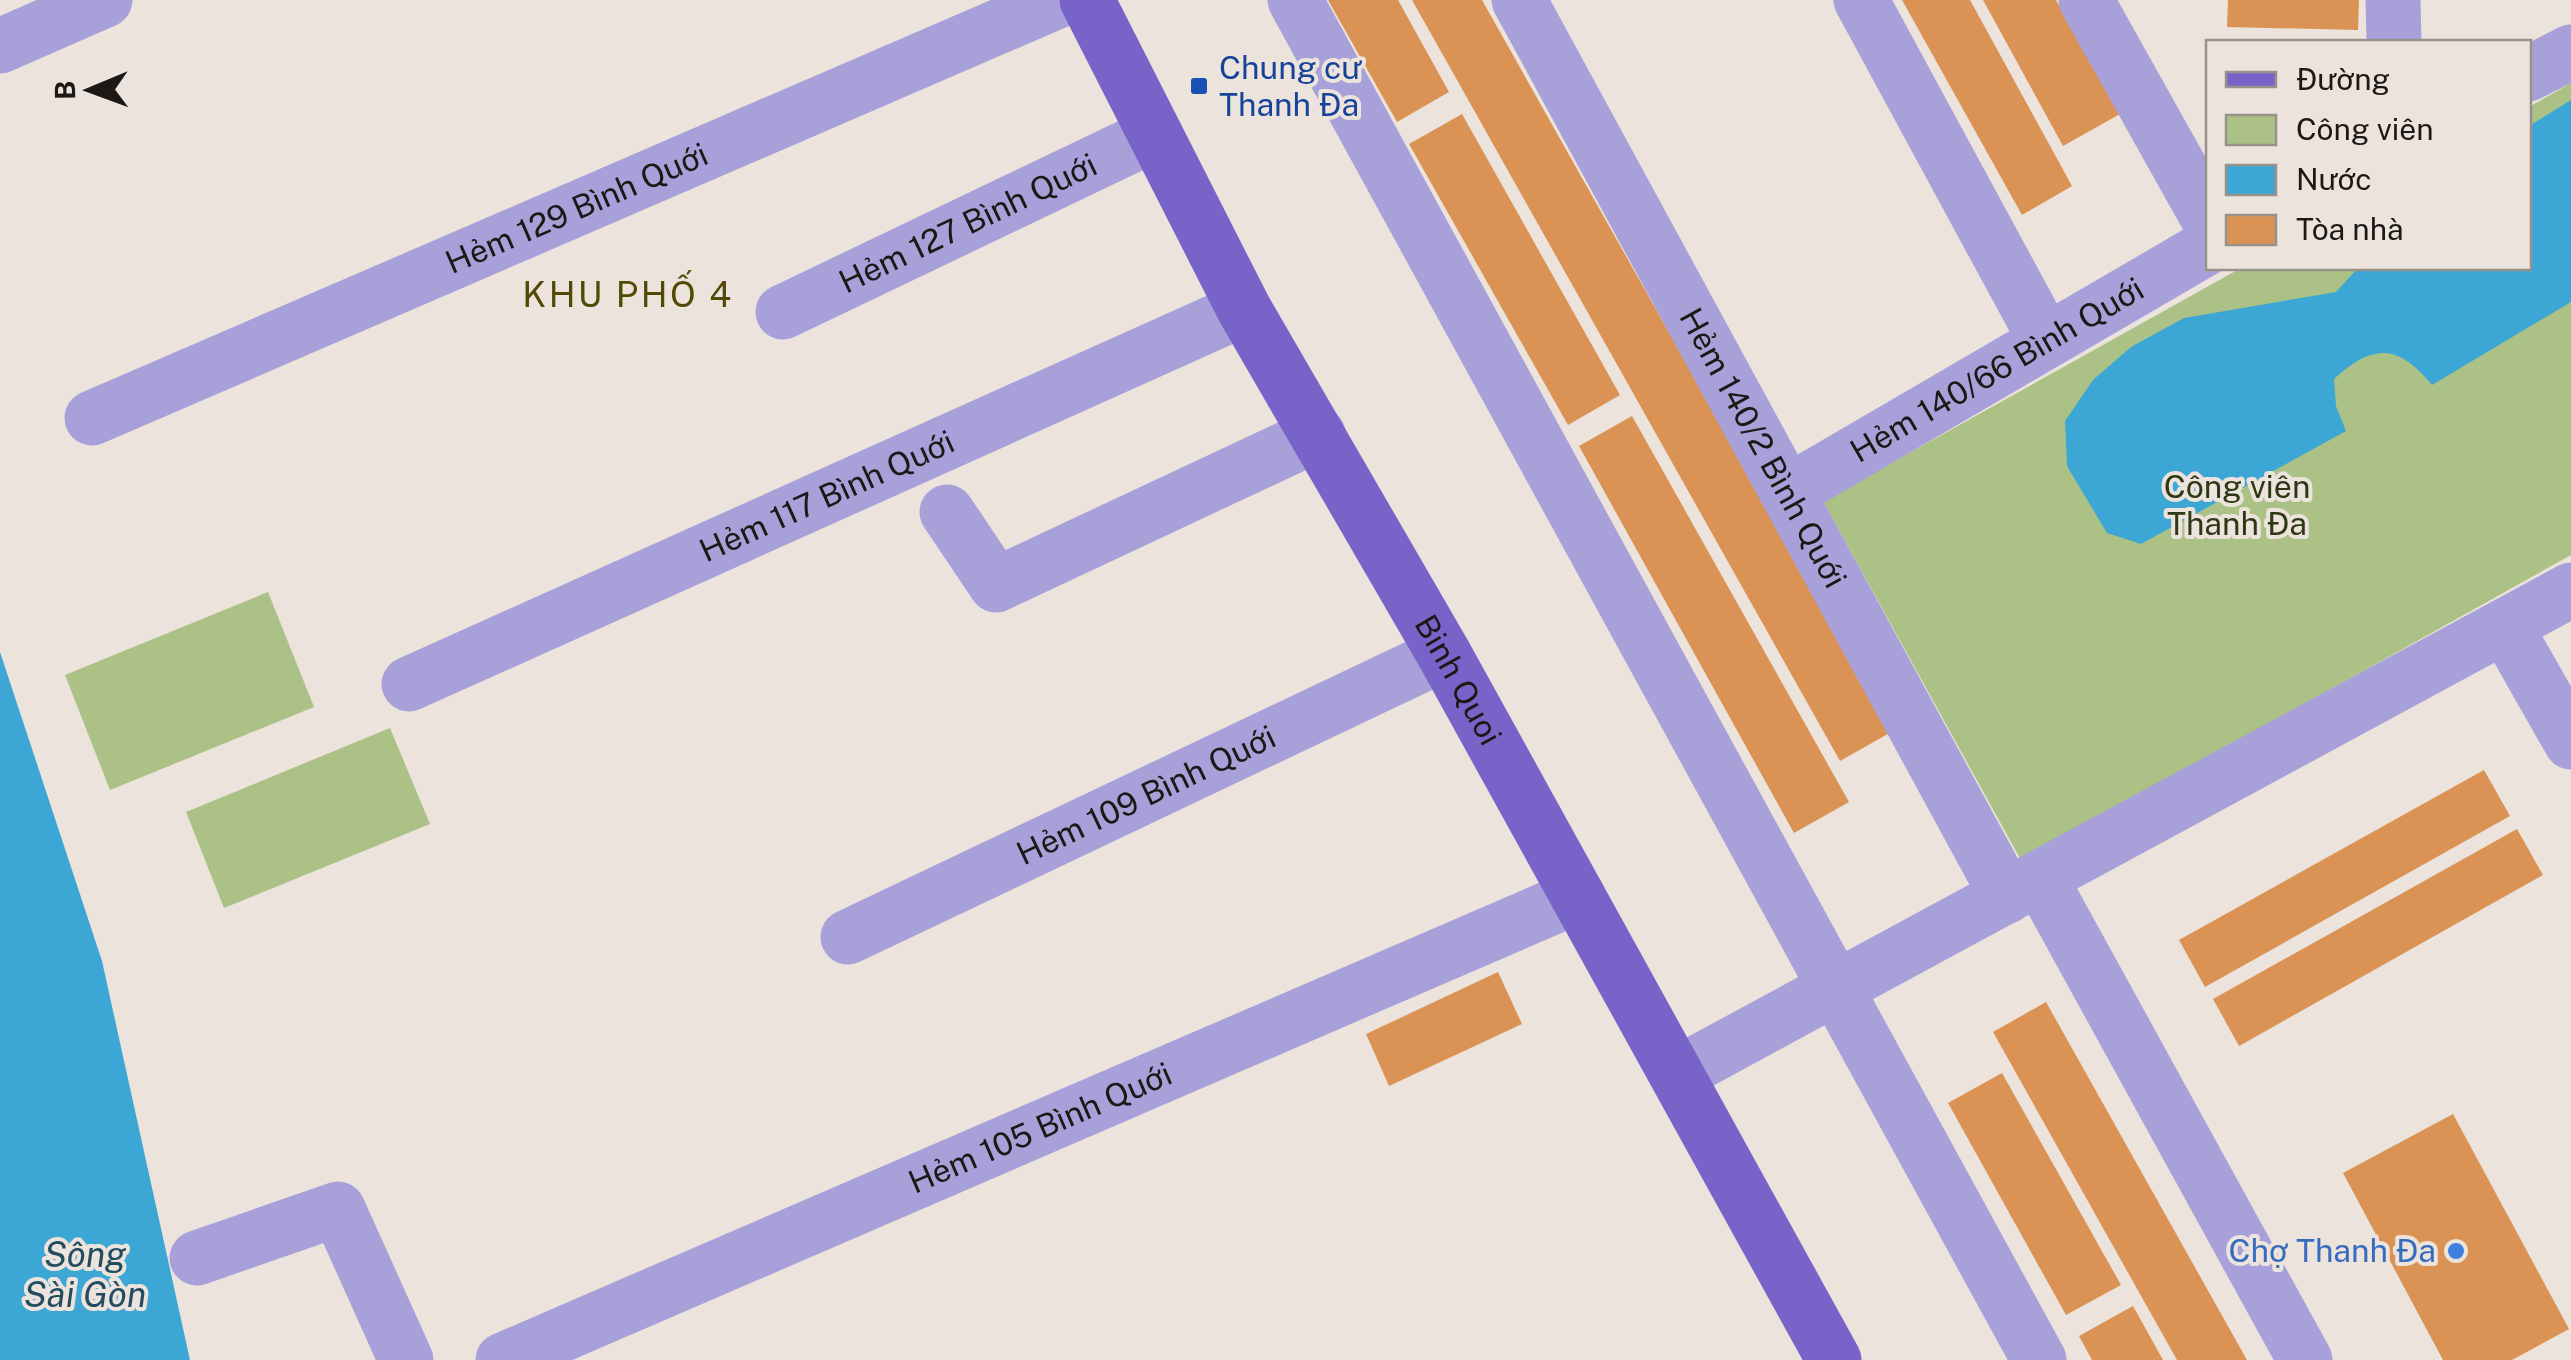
<svg xmlns="http://www.w3.org/2000/svg" width="2571" height="1360" font-family="'Public Sans',sans-serif">
  <style>
    .green { fill: #abc185 }
    .water { fill: #3ca7d5 }
    .building { fill: #da9354 }
    .lines { fill: none; stroke-linecap: round; stroke-linejoin: round }
    .minor { stroke: #a8a1d9; stroke-width: 55 }
    .major { stroke: #7864c9; stroke-width: 55 }
    .transit-dot { fill: #1a4fb4; stroke: #ece3dc; stroke-width: 4 }
    .shop-dot { fill: #3f7fe0; stroke: #ece3dc; stroke-width: 4 }
    .labels { text-anchor: middle; stroke-width: 8; stroke-linejoin: round; paint-order: stroke }
    .transit-label { font-size: 32px; fill: #164399; stroke: #ece3dc; text-anchor: start }
    .street-label { font-size: 32px; fill: #1b1816; stroke: #ece3dc }
    .park-label { font-size: 32px; fill: #2d3915; stroke: #ece3dc }
    .shop-label { font-size: 32px; fill: #366cbe; stroke: #ece3dc; text-anchor: end }
    .neighbourhood-label { font-size: 35px; letter-spacing: 2.5px; fill: #524907; stroke: #ece3dc }
    .water-label { font-size: 35px; font-style: italic; fill: #224d61; stroke: #ece3dc }
  </style>
  <rect width="100%" height="100%" fill="#ece3dc"/>
  <g class="green">
    <polygon points="2571,83 2571,555 2022,862 1823,501 2241,268 2528,268 2529,107"/>
    <polygon points="268,592 314,707 110,790 65,675"/>
    <polygon points="390,728 430,824 224,908 186,812"/>
  </g>
  <g class="water">
    <path d="M2571 100V302L2432 385C2398 344 2373 343 2334 379L2336 406 2346 431 2141 544 2107 533 2067 466 2065 421 2093 380 2131 347 2184 318 2336 292 2358 268H2528L2529 126Z"/>
    <polygon points="0,652 102,961 190,1360 0,1360"/>
  </g>
  <g class="building">
    <polygon points="1328,0 1398,0 1449,92 1397,122"/>
    <polygon points="1412,0 1482,0 1893,731 1840,761"/>
    <polygon points="1902,0 1970,0 2072,186 2022,215"/>
    <polygon points="1983,0 2056,0 2120,114 2063,146"/>
    <polygon points="2228,0 2359,0 2358,30 2227,27"/>
    <polygon points="1462,114 1620,395 1568,425 1409,144"/>
    <polygon points="1632,416 1849,802 1794,833 1579,446"/>
    <polygon points="2484,770 2510,816 2205,987 2179,940"/>
    <polygon points="2517,829 2543,875 2239,1046 2213,999"/>
    <polygon points="1498,972 1522,1024 1389,1086 1366,1034"/>
    <polygon points="2046,1002 2247,1360 2177,1360 1993,1032"/>
    <polygon points="2002,1073 2121,1285 2066,1315 1948,1103"/>
    <polygon points="2453,1114 2569,1329 2512,1360 2443,1360 2343,1173"/>
    <polygon points="2133,1306 2163,1360 2092,1360 2079,1336"/>
  </g>
  <g class="lines">
    <g class="minor">
      <polyline points="1295,0 2039,1360"/>
      <path id="s1" d="M1519 0 2007 896"/>
      <polyline points="1861,0 2046,341"/>
      <polyline points="2086,0 2208,218"/>
      <polyline points="2393,0 2394,42"/>
      <polyline points="0,46 105,0"/>
      <polyline points="2528,74 2571,52"/>
      <path id="s2" d="M783 312 1155 134"/>
      <path id="s3" d="M92 418 1060 0"/>
      <path id="s4" d="M1788 492 2208 247"/>
      <polyline points="947,512 996,585 1318,434"/>
      <polyline points="2505,626 2571,742"/>
      <path id="s5" d="M409 684 1244 309"/>
      <polyline points="2040,878 2305,1360"/>
      <path id="s6" d="M848 937 1444 654"/>
      <polyline points="1677,1074 2571,590"/>
      <polyline points="197,1258 338,1209 406,1360"/>
      <path id="s7" d="M503 1360 1578 896"/>
    </g>
    <path class="major" id="s8" d="M1087 0 1244 309 1444 654 1834 1360"/>
  </g>
  <rect class="transit-dot" x="1189" y="76" width="20" height="20" rx="5"/>
  <circle class="shop-dot" cx="2456" cy="1251" r="10"/>
  <g class="labels">
    <g class="transit-label">
      <text x="1219" y="79">Chung cư<tspan x="1219" dy="37">Thanh Đa</tspan></text>
    </g>
    <g class="street-label">
      <text dy="11" stroke="none"><textPath href="#s3" startOffset="528">Hẻm 129 Bình Quới</textPath></text>
      <text dy="11" stroke="none"><textPath href="#s2" startOffset="205">Hẻm 127 Bình Quới</textPath></text>
      <text dy="11" stroke="none"><textPath href="#s4" startOffset="242">Hẻm 140/66 Bình Quới</textPath></text>
      <text dy="11" stroke="none"><textPath href="#s1" startOffset="510">Hẻm 140/2 Bình Quới</textPath></text>
      <text dy="11" stroke="none"><textPath href="#s5" startOffset="458">Hẻm 117 Bình Quới</textPath></text>
      <text dy="11" stroke="none"><textPath href="#s8" startOffset="775">Binh Quoi</textPath></text>
      <text dy="11" stroke="none"><textPath href="#s6" startOffset="330">Hẻm 109 Bình Quới</textPath></text>
      <text dy="11" stroke="none"><textPath href="#s7" startOffset="585">Hẻm 105 Bình Quới</textPath></text>
    </g>
    <g class="park-label">
      <text x="2237" y="498">Công viên<tspan x="2237" dy="37">Thanh Đa</tspan></text>
    </g>
    <g class="shop-label">
      <text x="2436" y="1262">Chợ Thanh Đa</text>
    </g>
    <g class="neighbourhood-label">
      <text x="628" y="307">KHU PHỐ 4</text>
    </g>
    <g class="water-label">
      <text x="85" y="1267">Sông<tspan x="85" dy="40">Sài Gòn</tspan></text>
    </g>
  </g>
  <rect x="2206" y="40" width="325" height="230" fill="#ece3dc" stroke="#98928d" stroke-width="2.5"/>
  <rect x="2226" y="72" width="50" height="15" fill="#7864c9" stroke="#98928d" stroke-width="2.5"/>
  <text x="2296" y="90" font-size="30" fill="#1b1816">Đường</text>
  <rect x="2226" y="115" width="50" height="30" fill="#abc185" stroke="#98928d" stroke-width="2.5"/>
  <text x="2296" y="140" font-size="30" fill="#1b1816">Công viên</text>
  <rect x="2226" y="165" width="50" height="30" fill="#3ca7d5" stroke="#98928d" stroke-width="2.5"/>
  <text x="2296" y="190" font-size="30" fill="#1b1816">Nước</text>
  <rect x="2226" y="215" width="50" height="30" fill="#da9354" stroke="#98928d" stroke-width="2.5"/>
  <text x="2296" y="240" font-size="30" fill="#1b1816">Tòa nhà</text>
  <g transform="translate(90 90) rotate(269)" stroke="#ece3dc" stroke-width="8" paint-order="stroke">
  <path d="M0-8L18 38L0 25L-18 38Z" fill="#1b1816"/>
  <text y="-15" font-size="28" font-weight="bold" text-anchor="middle" fill="#1b1816">B</text>
  </g>
</svg>
